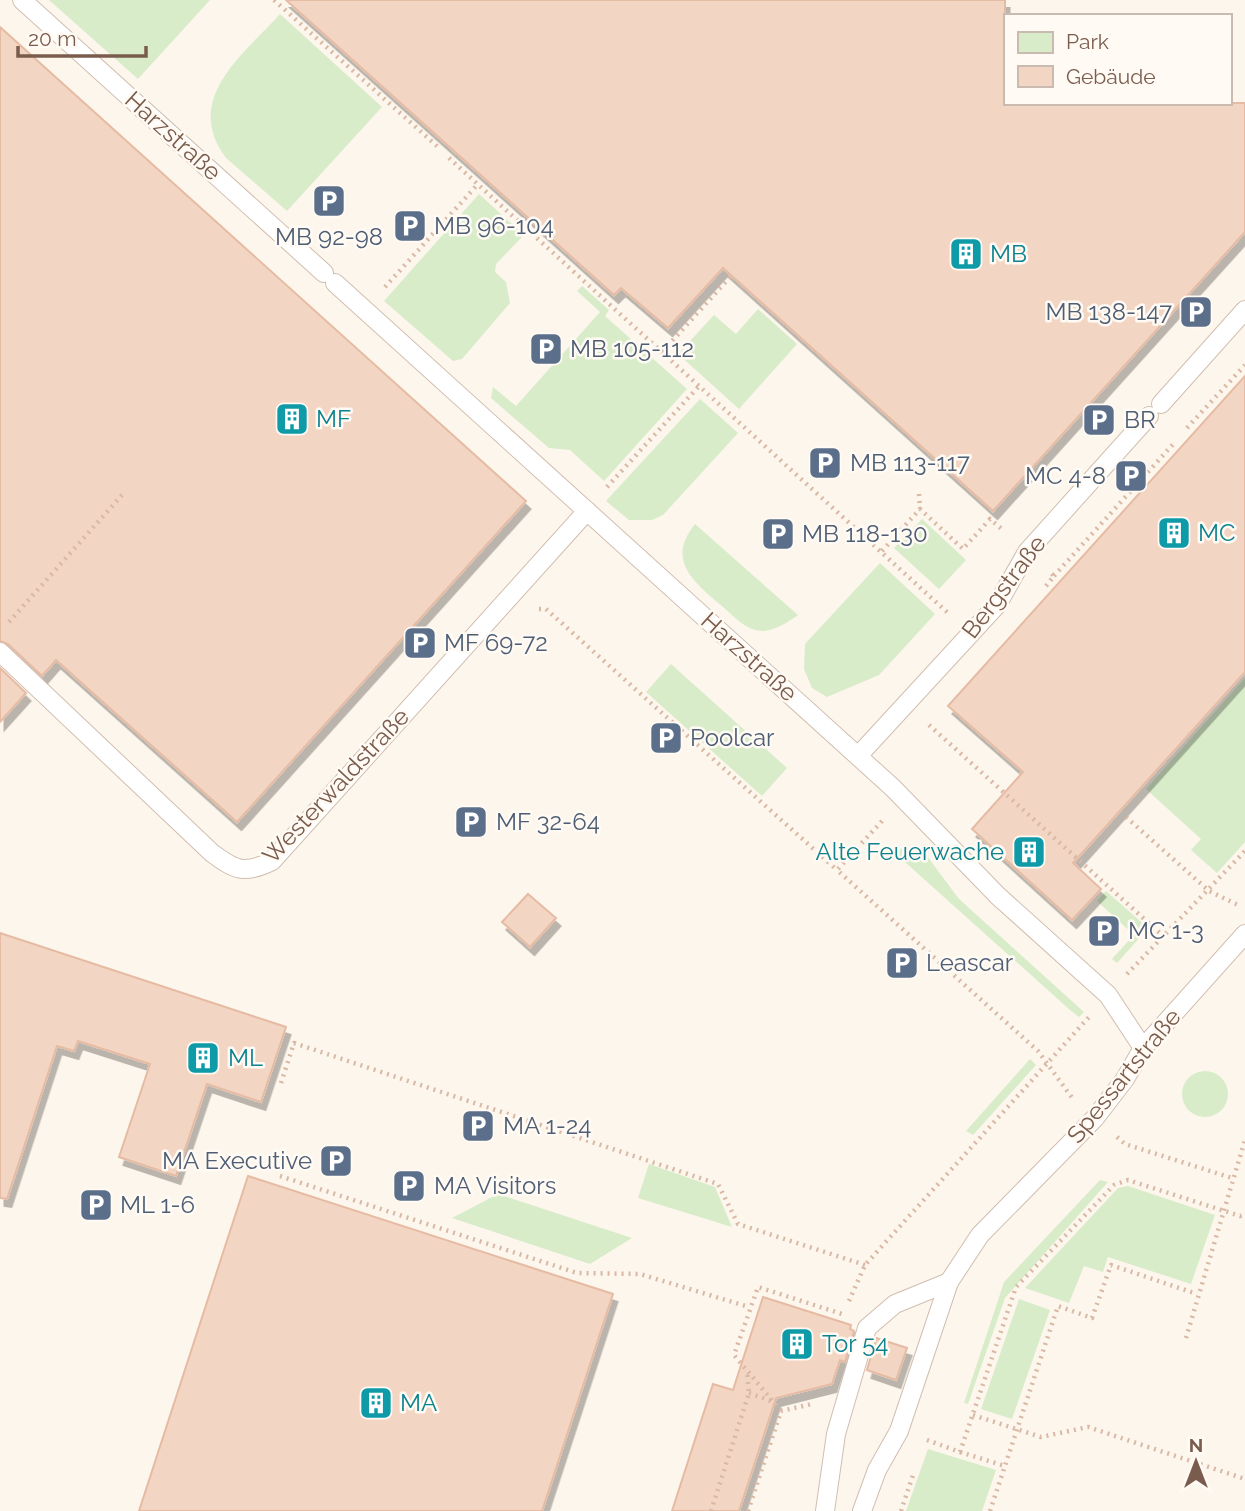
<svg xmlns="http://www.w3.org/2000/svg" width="1245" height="1511" font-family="Raleway,sans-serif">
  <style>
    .green { fill: #d8ecc9 }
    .building { fill: #f3d5c3; stroke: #e6bba3; stroke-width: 2; filter: url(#shadow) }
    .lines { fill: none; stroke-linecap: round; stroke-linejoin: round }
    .service-casing { stroke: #d1beb0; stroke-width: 20 }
    .path { stroke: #d9b8a5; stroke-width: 4.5; stroke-dasharray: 2 5; stroke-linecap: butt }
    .service { stroke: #fff; stroke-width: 18 }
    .labels { text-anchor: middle; stroke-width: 5; stroke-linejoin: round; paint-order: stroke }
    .street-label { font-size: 24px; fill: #7a5c4d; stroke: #fffaf3 }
    .service-label { font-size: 24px; fill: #4e5e75; stroke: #fffaf3; text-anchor: start }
    .culture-label { font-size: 24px; fill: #0d838f; stroke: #fffaf3; text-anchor: start }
  </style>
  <defs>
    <filter id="shadow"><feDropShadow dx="4.5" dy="8" stdDeviation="0" flood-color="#0004"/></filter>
  </defs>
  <rect width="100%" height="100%" fill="#fdf6ec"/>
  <g class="green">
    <polygon points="49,0 210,0 138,79"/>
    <path d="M280 14 382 107 287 211 226 158C182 99 243 55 280 14Z"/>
    <polygon points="479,194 524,235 496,264 495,272 506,282 510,303 462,359 453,361 384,301"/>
    <polygon points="582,286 609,310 605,316 687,389 604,481 570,450 549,448 491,398 493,387 516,406 600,312 577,291"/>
    <polygon points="758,309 797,344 739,409 678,354 714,315 736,334"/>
    <polygon points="700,399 738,433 663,515 652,520 629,520 606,501"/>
    <polygon points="922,519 966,560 939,589 894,548"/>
    <path d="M695 524 798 615C788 622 776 630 764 631 746 631 735 617 723 607 695 583 665 561 695 524Z"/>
    <polygon points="880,563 935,614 879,675 827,697 812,688 804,669 805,644"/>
    <polygon points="671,664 787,768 762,796 646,692"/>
    <polygon points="1245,678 1245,842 1217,873 1191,850 1201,839 1146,789"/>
    <polygon points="902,848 917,848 924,852 959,899 1084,1012 1079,1017 1070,1010 896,854"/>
    <polygon points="1106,891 1148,928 1117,963 1112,959 1134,935 1097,901"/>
    <polygon points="1030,1059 1036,1065 973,1135 966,1131"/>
    <circle cx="1205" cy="1094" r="23"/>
    <polygon points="649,1164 715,1187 732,1227 638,1198"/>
    <polygon points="1100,1180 1108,1182 1005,1298 968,1404 964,1403 1004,1282"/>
    <polygon points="1128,1186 1215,1215 1191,1284 1108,1257 1103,1272 1084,1266 1069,1303 1025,1288 1118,1188"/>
    <polygon points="498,1194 632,1238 590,1264 452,1218"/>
    <polygon points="1019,1299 1050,1310 1012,1419 981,1409"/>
    <polygon points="928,1449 996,1470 982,1511 906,1511"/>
  </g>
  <g class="building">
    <polygon points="286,0 1005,0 1005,103 1245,103 1245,232 993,511 723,268 668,328 621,288 614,295"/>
    <polygon points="0,27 526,501 237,822 56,660 42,676 8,644 0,641"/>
    <polygon points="1245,376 1245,672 1073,863 1101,889 1072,920 972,829 1023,772 948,706"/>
    <polygon points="0,668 26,693 0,722"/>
    <polygon points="528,894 556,918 530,947 502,922"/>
    <polygon points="0,933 286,1027 261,1102 207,1084 176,1176 119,1157 150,1064 78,1041 74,1051 57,1046 7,1199 0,1198"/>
    <polygon points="248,1176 613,1294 542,1511 139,1511"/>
    <polygon points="763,1297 851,1325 850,1329 854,1331 845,1362 840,1360 832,1384 776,1398 739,1511 672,1511 713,1384 733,1390"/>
    <polygon points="876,1338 907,1348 896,1380 867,1370"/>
  </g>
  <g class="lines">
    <defs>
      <g id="service">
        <polyline points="22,0 324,273"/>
        <polyline points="335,283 893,788 998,896 1108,995 1143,1048"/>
        <polyline points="1161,404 1245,310"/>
        <path d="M0 652 212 853C235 870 244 875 272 861L587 511"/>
        <polyline points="858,756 997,605 1027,552 1149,416"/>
        <polyline points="825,1511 836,1434 867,1328 895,1304 949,1282"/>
        <polyline points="862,1511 877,1470 899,1431 949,1282 980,1235 1095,1118 1125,1079 1143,1048 1245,934"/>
      </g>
    </defs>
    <use href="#service" class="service-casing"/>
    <g class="path">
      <polyline points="274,0 438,147"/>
      <polyline points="449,158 948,613"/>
      <polyline points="385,287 478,184"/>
      <polyline points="663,351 731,276"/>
      <polyline points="1187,428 1245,365"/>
      <polyline points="607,487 700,385"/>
      <polyline points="919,494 920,509"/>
      <polyline points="882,551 920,509 963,549 990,519 1004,531"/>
      <polyline points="1054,576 1176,441"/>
      <polyline points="1046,586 1054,576 1050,572"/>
      <polyline points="539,609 546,609 837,870"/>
      <polyline points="9,622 122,495"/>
      <polyline points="929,725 1162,935"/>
      <polyline points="1126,817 1209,891 1238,905"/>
      <polyline points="882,821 837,870 1038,1051 1073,1099"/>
      <polyline points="1127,974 1245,851"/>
      <polyline points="281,1083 294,1043 718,1184 738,1224 865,1265"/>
      <polyline points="1117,1137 1125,1144 1232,1178"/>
      <polyline points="280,1176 577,1273 640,1274 749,1307"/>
      <polyline points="849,1301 865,1265 1089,1017"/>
      <polyline points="1186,1338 1245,1140"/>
      <polyline points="749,1393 774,1402"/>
      <polyline points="781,1411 734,1355 758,1287 842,1314"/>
      <polyline points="973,1415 1041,1437 1088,1427 1245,1479"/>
      <polyline points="927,1440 960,1452 1016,1287 1114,1185 1128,1180 1240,1216 1245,1215"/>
      <polyline points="960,1452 1005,1466"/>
      <polyline points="711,1511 749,1393 747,1371"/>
      <polyline points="748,1511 781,1411 812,1404"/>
      <polyline points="901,1511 913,1475"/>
      <polyline points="990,1511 1058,1306 1092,1318 1111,1265 1197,1294"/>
    </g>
    <use href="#service" class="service"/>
  </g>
  <defs>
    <symbol id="parking-square" viewBox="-11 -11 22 22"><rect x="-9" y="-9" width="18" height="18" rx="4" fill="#5c6f8a" stroke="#fffaf3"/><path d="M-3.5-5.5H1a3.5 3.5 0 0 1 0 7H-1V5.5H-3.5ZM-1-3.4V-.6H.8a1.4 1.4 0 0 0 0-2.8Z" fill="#fff"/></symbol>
    <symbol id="building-square" viewBox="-11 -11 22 22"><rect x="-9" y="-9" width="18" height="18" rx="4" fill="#0f9aa8" stroke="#fffaf3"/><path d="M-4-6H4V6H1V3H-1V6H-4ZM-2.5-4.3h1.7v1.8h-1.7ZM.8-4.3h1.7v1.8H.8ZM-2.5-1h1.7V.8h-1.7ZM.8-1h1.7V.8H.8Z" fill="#fff"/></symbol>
  </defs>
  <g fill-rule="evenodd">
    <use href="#parking-square" x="310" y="182" width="38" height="38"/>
    <use href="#parking-square" x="391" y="207" width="38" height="38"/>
    <use href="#building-square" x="947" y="235" width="38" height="38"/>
    <use href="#parking-square" x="1177" y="293" width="38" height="38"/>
    <use href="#parking-square" x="527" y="330" width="38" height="38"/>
    <use href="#building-square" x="273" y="400" width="38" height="38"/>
    <use href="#parking-square" x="1080" y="401" width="38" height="38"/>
    <use href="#parking-square" x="806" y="444" width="38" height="38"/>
    <use href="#parking-square" x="1112" y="457" width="38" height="38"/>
    <use href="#building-square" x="1155" y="514" width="38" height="38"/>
    <use href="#parking-square" x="759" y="515" width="38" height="38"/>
    <use href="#parking-square" x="401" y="624" width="38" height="38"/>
    <use href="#parking-square" x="647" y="719" width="38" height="38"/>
    <use href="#parking-square" x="452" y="803" width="38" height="38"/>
    <use href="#building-square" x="1010" y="833" width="38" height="38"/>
    <use href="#parking-square" x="1085" y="912" width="38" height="38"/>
    <use href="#parking-square" x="883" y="944" width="38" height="38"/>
    <use href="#building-square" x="184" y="1039" width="38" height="38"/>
    <use href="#parking-square" x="459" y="1107" width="38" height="38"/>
    <use href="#parking-square" x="317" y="1142" width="38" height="38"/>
    <use href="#parking-square" x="390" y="1167" width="38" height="38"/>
    <use href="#parking-square" x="77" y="1186" width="38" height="38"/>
    <use href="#building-square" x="778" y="1325" width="38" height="38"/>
    <use href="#building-square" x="357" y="1384" width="38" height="38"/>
  </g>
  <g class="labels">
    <g class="street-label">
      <text transform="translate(173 136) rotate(42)" y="8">Harzstraße</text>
      <text transform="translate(1004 587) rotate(-53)" y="8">Bergstraße</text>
      <text transform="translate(749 657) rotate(42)" y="8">Harzstraße</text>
      <text transform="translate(336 786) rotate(-47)" y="8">Westerwaldstraße</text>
      <text transform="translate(1124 1076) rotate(-51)" y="8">Spessartstraße</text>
    </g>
    <g class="service-label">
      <text x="434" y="234">MB 96-104</text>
      <text x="329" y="245" text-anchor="middle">MB 92-98</text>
      <text x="1172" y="320" text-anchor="end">MB 138-147</text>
      <text x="570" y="357">MB 105-112</text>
      <text x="1124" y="428">BR</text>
      <text x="850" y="471">MB 113-117</text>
      <text x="1106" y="484" text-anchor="end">MC 4-8</text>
      <text x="802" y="542">MB 118-130</text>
      <text x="444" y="651">MF 69-72</text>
      <text x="690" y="746">Poolcar</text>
      <text x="496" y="830">MF 32-64</text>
      <text x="1128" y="939">MC 1-3</text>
      <text x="926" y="971">Leascar</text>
      <text x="503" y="1134">MA 1-24</text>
      <text x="312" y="1169" text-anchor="end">MA Executive</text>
      <text x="434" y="1194">MA Visitors</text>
      <text x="120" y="1213">ML 1-6</text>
    </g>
    <g class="culture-label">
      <text x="990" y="262">MB</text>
      <text x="316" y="427">MF</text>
      <text x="1198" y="541">MC</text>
      <text x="1004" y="860" text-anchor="end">Alte Feuerwache</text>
      <text x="228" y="1066">ML</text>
      <text x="822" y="1352">Tor 54</text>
      <text x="400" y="1411">MA</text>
    </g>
  </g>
  <rect x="1004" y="14" width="228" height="91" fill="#fffaf3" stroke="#cabbb1" stroke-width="2"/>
  <rect x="1018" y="32" width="35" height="21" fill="#d8ecc9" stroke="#cabbb1" stroke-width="2"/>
  <text x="1066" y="49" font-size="21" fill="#7a5c4d">Park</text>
  <rect x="1018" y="66" width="35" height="21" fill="#f3d5c3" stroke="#cabbb1" stroke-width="2"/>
  <text x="1066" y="84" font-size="21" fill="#7a5c4d">Gebäude</text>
  <g transform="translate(1196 1462)" stroke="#fffaf3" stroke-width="5" paint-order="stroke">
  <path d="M0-5L12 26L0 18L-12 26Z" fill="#7a5c4d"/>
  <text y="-10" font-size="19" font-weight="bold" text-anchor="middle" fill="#7a5c4d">N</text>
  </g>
  <path d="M18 46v10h128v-10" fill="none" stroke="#7a5c4d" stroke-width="3.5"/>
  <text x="28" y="46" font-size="21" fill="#7a5c4d" stroke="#fffaf3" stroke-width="5" paint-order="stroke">20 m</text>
</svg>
